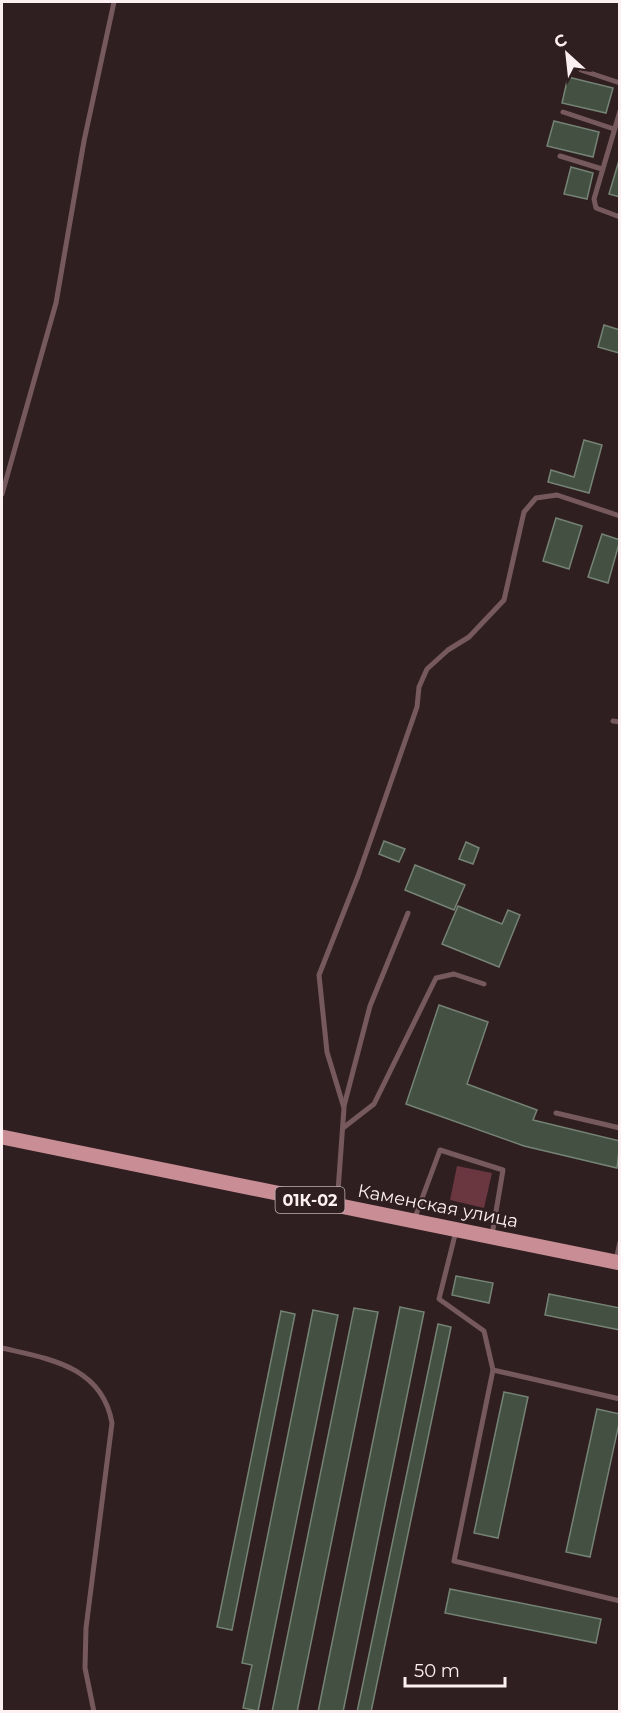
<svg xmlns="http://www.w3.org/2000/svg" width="621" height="1713" font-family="Montserrat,sans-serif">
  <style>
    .green { fill: #6a3740 }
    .building { fill: #435042; stroke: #758374; stroke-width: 1.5 }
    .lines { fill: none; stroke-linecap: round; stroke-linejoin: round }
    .lane { stroke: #76595d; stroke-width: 5 }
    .primary { stroke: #c88d95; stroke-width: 15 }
    .labels { text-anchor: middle; stroke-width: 4.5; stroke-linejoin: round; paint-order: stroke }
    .shield { fill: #301f21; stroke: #c0b1b3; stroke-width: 1.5 }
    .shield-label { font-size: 16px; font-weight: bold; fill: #fdf0f2 }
    .street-label { font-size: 18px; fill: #fdf0f2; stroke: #301f21 }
  </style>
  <rect width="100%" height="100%" fill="#301f21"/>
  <polygon class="green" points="457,1166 492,1173 484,1208 450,1200"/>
  <g class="building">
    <polygon points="568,77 613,88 606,113 562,103"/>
    <polygon points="554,121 599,132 593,157 547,146"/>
    <polygon points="620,157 620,197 609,194"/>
    <polygon points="571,167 593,173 587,199 564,194"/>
    <polygon points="604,325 620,330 619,353 598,347"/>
    <polygon points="584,440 602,445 589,493 548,482 551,470 574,477"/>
    <polygon points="556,518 582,526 569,569 543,561"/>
    <polygon points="602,534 620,540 608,583 588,577"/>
    <polygon points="384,841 405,849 399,862 379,854"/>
    <polygon points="466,842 479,848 473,864 459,859"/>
    <polygon points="415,865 465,885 454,910 405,890"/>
    <polygon points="458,906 502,924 508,910 520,915 499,967 442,944"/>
    <polygon points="439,1005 488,1022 467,1084 537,1110 533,1120 620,1141 617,1168 524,1146 406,1104"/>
    <polygon points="456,1276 493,1283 489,1303 452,1295"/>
    <polygon points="549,1294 620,1308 620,1330 545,1315"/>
    <polygon points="400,1307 424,1312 343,1712 318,1712"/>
    <polygon points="354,1308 378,1312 297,1712 272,1712"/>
    <polygon points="313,1310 338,1315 258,1711 243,1708 252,1665 242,1663"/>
    <polygon points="281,1311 295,1314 232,1630 217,1627"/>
    <polygon points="438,1324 451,1327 371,1712 357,1712"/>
    <polygon points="504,1392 528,1397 498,1538 474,1533"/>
    <polygon points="597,1409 620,1414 620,1419 590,1557 566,1552"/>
    <polygon points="450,1589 601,1619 596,1643 445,1613"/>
  </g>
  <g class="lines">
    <g class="lane">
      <polyline points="581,70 620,83"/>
      <polyline points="620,111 594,199 596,208 620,217"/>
      <polyline points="563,112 614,129"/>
      <polyline points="560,156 602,169"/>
      <polyline points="2,494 56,303 84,141 114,2"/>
      <polyline points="613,721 620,722"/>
      <polyline points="344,1106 370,1006 408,913"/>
      <polyline points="556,1113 620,1128"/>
      <polyline points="343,1128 374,1104 436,978 454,974 484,984"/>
      <polyline points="337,1205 344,1108 327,1052 319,975 358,876 417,707 419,687 427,669 448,650 469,637 504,600 524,512 536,498 557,495 620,516"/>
      <polyline points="414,1220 440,1150 503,1170 492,1235"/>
      <polyline points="456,1231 439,1299 484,1331 493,1370 620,1399"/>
      <polyline points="616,1260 620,1242"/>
      <path d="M2 1348C49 1359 102 1366 112 1423L86 1628 85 1668 94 1712"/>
      <polyline points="493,1370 454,1561 620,1601"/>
    </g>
    <polyline class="primary" points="2,1137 620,1263"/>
  </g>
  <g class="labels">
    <rect class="shield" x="275.5" y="1187" width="69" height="26" rx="4.5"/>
    <g class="shield-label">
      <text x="310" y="1206">01К-02</text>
    </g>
    <g class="street-label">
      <text transform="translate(438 1206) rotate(11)" y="6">Каменская улица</text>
    </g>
  </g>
  <rect width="621" height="1713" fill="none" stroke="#fdf0f2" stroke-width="6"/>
  <g transform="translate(567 54) rotate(333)" stroke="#301f21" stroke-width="4.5" paint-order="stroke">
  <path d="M0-4.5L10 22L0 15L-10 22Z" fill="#fdf0f2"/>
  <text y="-9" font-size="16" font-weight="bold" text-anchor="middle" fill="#fdf0f2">С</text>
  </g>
  <path d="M405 1677v9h100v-9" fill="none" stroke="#fdf0f2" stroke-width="3"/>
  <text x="414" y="1677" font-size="18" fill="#fdf0f2" stroke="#301f21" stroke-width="4.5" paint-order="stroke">50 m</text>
</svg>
